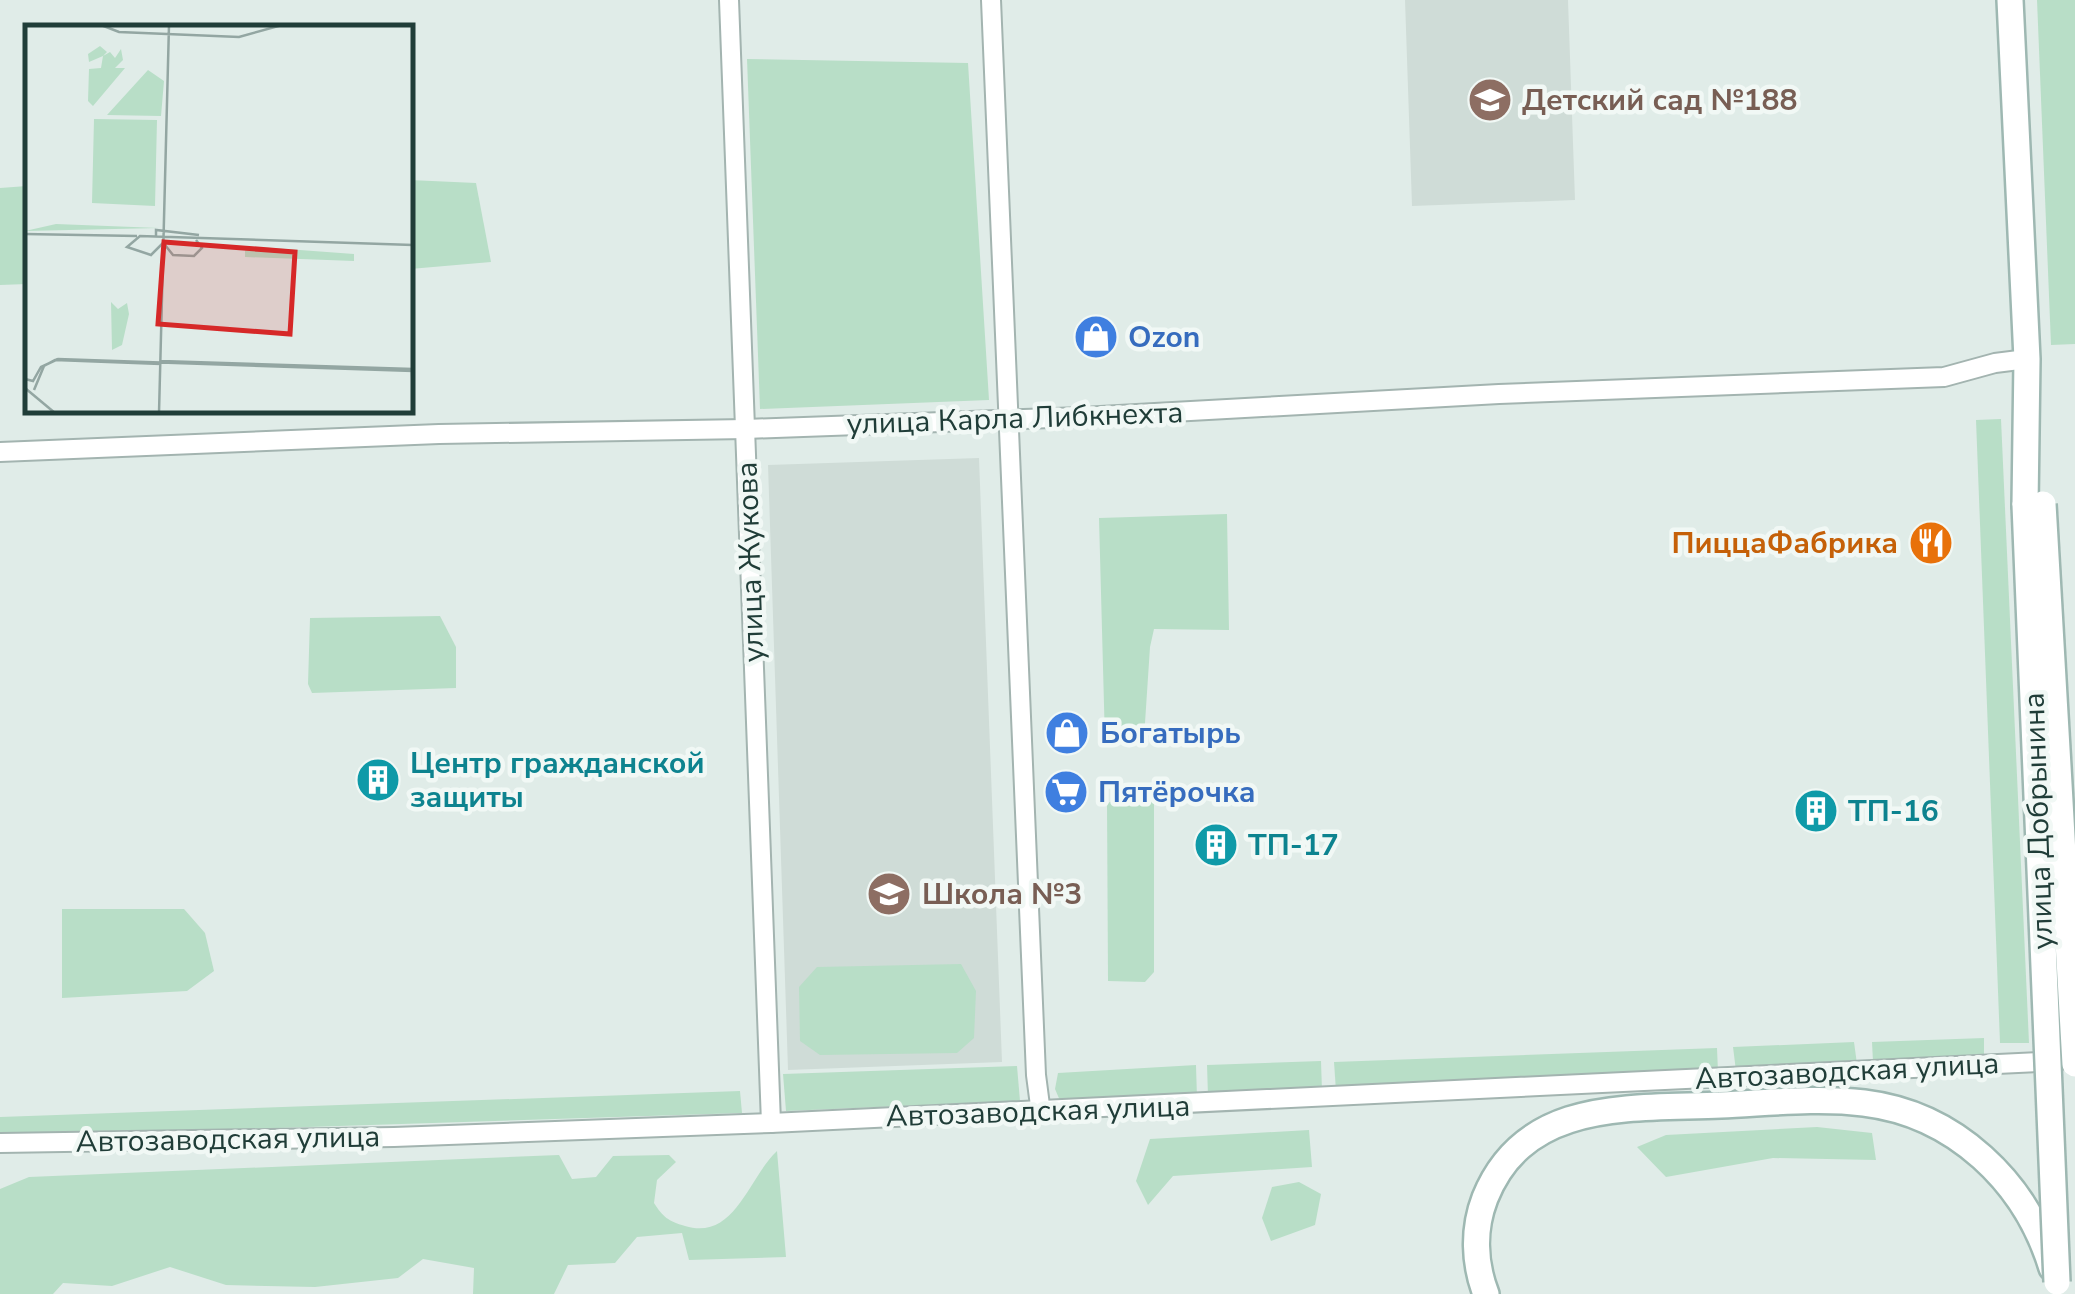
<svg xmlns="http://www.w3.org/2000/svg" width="2075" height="1294" font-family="'Nunito Sans',sans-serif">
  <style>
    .built { fill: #cfdcd7 }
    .green { fill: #b8dec7 }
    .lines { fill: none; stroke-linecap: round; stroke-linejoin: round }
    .street-casing { stroke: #a3b4b0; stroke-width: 22 }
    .secondary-casing { stroke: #9eb8b2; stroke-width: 30 }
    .street { stroke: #fff; stroke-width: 18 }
    .secondary { stroke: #fff; stroke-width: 25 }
    .secondary-bridge-casing { stroke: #9eb8b2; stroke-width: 30; stroke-linecap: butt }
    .secondary-bridge { stroke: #fff; stroke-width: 25 }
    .labels { text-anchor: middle; stroke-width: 9; stroke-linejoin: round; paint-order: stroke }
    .education-label { font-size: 30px; font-weight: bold; fill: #785e54; stroke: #f1f8f5; text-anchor: start }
    .shop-label { font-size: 30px; font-weight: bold; fill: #366cbe; stroke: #f1f8f5; text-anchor: start }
    .street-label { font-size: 30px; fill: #203d38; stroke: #f1f8f5 }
    .food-label { font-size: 30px; font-weight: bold; fill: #c56008; stroke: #f1f8f5; text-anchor: end }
    .culture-label { font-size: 30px; font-weight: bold; fill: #0d838f; stroke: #f1f8f5; text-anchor: start }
    .inset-road { fill: none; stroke: #93a6a2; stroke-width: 2.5 }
    .view { fill: #d62828; fill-opacity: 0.15; stroke: #d62828; stroke-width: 5 }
    .inset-edge { fill: none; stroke: #203d38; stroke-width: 5 }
  </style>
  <rect width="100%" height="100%" fill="#e0ece8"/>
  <g class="built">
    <polygon points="1405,0 1568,0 1575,200 1412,206"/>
    <polygon points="979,458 1002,1062 788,1070 768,465"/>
  </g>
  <g class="green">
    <polygon points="2037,0 2075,0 2075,344 2051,345"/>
    <polygon points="747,59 968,63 989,400 760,409"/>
    <polygon points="410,180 476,183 491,262 410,269"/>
    <polygon points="27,186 27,284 0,285 0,188"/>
    <polygon points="2001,419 2029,1043 2000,1043 1976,420"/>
    <polygon points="1227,514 1229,630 1154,629 1150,647 1144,738 1105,742 1099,518"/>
    <polygon points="440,616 456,647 456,688 312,693 308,684 310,618"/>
    <polygon points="1136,784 1154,799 1154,972 1145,982 1108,981 1107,804"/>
    <polygon points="62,909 184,909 205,933 214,971 187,991 62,998"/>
    <polygon points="961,964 976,991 974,1038 957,1053 820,1055 800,1041 799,987 817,967"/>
    <polygon points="1984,1038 1984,1056 1873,1062 1872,1042"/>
    <polygon points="1854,1042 1857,1064 1736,1071 1733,1047"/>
    <polygon points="1717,1048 1718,1072 1336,1091 1334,1062"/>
    <polygon points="1321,1061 1322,1091 1208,1097 1207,1065"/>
    <polygon points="1196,1065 1197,1098 1061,1103 1055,1089 1058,1073"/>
    <polygon points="1017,1066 1020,1101 786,1111 783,1074"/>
    <polygon points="740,1091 742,1113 0,1137 0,1117"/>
    <polygon points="1817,1127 1872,1133 1876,1160 1773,1158 1666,1177 1637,1147 1666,1135"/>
    <polygon points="1309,1130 1312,1167 1173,1176 1148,1205 1136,1181 1150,1139"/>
    <path d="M777 1151 786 1257 689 1260 682 1233 637 1237 615 1263 568 1265 554 1294H473L474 1268 423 1259 398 1278 315 1287 226 1285 170 1267 112 1286 63 1283 53 1294H0V1189L29 1177 559 1155 572 1179 596 1177 613 1156 669 1155 676 1162 657 1180 654 1203C663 1217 668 1221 685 1226 735 1241 748 1178 777 1151Z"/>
    <polygon points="1299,1182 1321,1194 1315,1225 1271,1241 1262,1218 1272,1187"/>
  </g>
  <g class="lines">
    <defs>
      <g id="street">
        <polyline points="729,0 771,1123"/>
        <polyline points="991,0 1036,1075 1041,1113"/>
        <polyline points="0,452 439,434 746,429 1082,417 1499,394 1944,377 1995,363 2027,359"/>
        <polyline points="0,1143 394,1137 771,1123 2058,1061"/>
      </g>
      <g id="secondary">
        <polyline points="2010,0 2027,359 2025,505"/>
        <path d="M1486 1294C1474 1263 1473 1229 1485 1198 1525 1098 1631 1109 1721 1105 1768 1103 1817 1097 1864 1103 1955 1114 2026 1182 2052 1268"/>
      </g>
    </defs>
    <use href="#street" class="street-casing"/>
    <use href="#secondary" class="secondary-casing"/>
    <use href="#street" class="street"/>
    <use href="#secondary" class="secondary"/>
    <defs>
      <g id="secondary-bridge">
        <polyline points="2043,504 2075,1064"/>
        <polyline points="2025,505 2057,1282"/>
      </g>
    </defs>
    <use href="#secondary-bridge" class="secondary-bridge-casing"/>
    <use href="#secondary-bridge" class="secondary-bridge"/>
  </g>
  <defs>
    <symbol id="school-disc" viewBox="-11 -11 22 22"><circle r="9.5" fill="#8d6e63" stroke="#f1f8f5"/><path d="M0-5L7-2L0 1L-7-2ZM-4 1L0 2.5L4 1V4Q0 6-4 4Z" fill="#fff"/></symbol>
    <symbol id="shop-disc" viewBox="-11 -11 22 22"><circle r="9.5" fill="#3f7fe0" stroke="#f1f8f5"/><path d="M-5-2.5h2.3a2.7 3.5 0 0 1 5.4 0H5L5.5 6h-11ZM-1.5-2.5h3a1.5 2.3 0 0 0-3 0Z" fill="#fff"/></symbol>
    <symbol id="restaurant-disc" viewBox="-11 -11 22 22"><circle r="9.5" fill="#e8710a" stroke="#f1f8f5"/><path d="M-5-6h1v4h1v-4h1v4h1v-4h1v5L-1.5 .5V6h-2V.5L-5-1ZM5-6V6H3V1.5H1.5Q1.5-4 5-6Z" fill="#fff"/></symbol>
    <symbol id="building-disc" viewBox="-11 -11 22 22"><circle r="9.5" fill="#0f9aa8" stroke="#f1f8f5"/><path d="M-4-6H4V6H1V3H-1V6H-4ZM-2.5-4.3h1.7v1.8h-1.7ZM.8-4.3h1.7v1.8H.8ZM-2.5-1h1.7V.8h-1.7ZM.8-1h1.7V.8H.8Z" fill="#fff"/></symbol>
    <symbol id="supermarket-disc" viewBox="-11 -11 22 22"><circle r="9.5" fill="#3f7fe0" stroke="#f1f8f5"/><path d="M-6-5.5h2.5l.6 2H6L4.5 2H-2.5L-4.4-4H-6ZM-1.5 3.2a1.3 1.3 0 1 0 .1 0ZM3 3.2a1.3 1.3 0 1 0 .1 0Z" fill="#fff"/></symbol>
  </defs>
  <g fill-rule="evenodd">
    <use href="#school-disc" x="1465" y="75" width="50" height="50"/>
    <use href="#shop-disc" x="1071" y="312" width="50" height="50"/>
    <use href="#restaurant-disc" x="1906" y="518" width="50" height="50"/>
    <use href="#shop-disc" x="1042" y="708" width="50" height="50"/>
    <use href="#building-disc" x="353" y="755" width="50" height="50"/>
    <use href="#supermarket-disc" x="1041" y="767" width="50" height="50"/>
    <use href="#building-disc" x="1791" y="786" width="50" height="50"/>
    <use href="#building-disc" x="1191" y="820" width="50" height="50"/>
    <use href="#school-disc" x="864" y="869" width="50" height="50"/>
  </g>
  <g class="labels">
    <g class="education-label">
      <text x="1522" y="110">Детский сад №188</text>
      <text x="922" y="904">Школа №3</text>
    </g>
    <g class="shop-label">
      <text x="1128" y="347">Ozon</text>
      <text x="1100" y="743">Богатырь</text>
      <text x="1098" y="802">Пятёрочка</text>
    </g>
    <g class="street-label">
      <text transform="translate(1015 418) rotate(-2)" y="10">улица Карла Либкнехта</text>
      <text transform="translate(750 562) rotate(-92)" y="10">улица Жукова</text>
      <text transform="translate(2038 821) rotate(-92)" y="10">улица Добрынина</text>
      <text transform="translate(1847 1071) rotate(-3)" y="10">Автозаводская улица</text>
      <text transform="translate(1038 1111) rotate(-2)" y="10">Автозаводская улица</text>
      <text transform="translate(228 1139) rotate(-1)" y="10">Автозаводская улица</text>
    </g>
    <g class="food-label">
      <text x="1898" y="553">ПиццаФабрика</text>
    </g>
    <g class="culture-label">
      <text x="410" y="773">Центр гражданской<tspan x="410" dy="34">защиты</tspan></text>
      <text x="1848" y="821">ТП-16</text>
      <text x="1248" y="855">ТП-17</text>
    </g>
  </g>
  <g transform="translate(25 25)">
    <rect width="388" height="388" fill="#e0ece8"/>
    <path d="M75 21 82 27 78 31 85 27 90 33 96 24 98 35 90 43H100L68 81 63 76 64 44 76 43 78 31 64 37 63 29ZM123 45 139 56 136 91 82 90ZM69 94 132 95 130 181 67 178ZM31 199 134 203 0 206ZM234 222 329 229V236L220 232V225ZM86 277 93 284 102 278 104 289 97 320 87 325Z" fill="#b8dec7"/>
    <path class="inset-road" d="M76 0 94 7 214 12 257 0M0 209 112 211M131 212V205L174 210M138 218 126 230 102 222 115 211 388 220M140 220 148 230 169 231 177 223 171 215M136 336 388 344M387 347 388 378M0 354 8 356 16 342 33 334 388 346M0 363 30 388M9 365 19 341 30 335 136 339M134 388 144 0"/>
    <path class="view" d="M139 217 270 227 265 309 133 299Z"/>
    <rect width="388" height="388" class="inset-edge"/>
  </g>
</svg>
